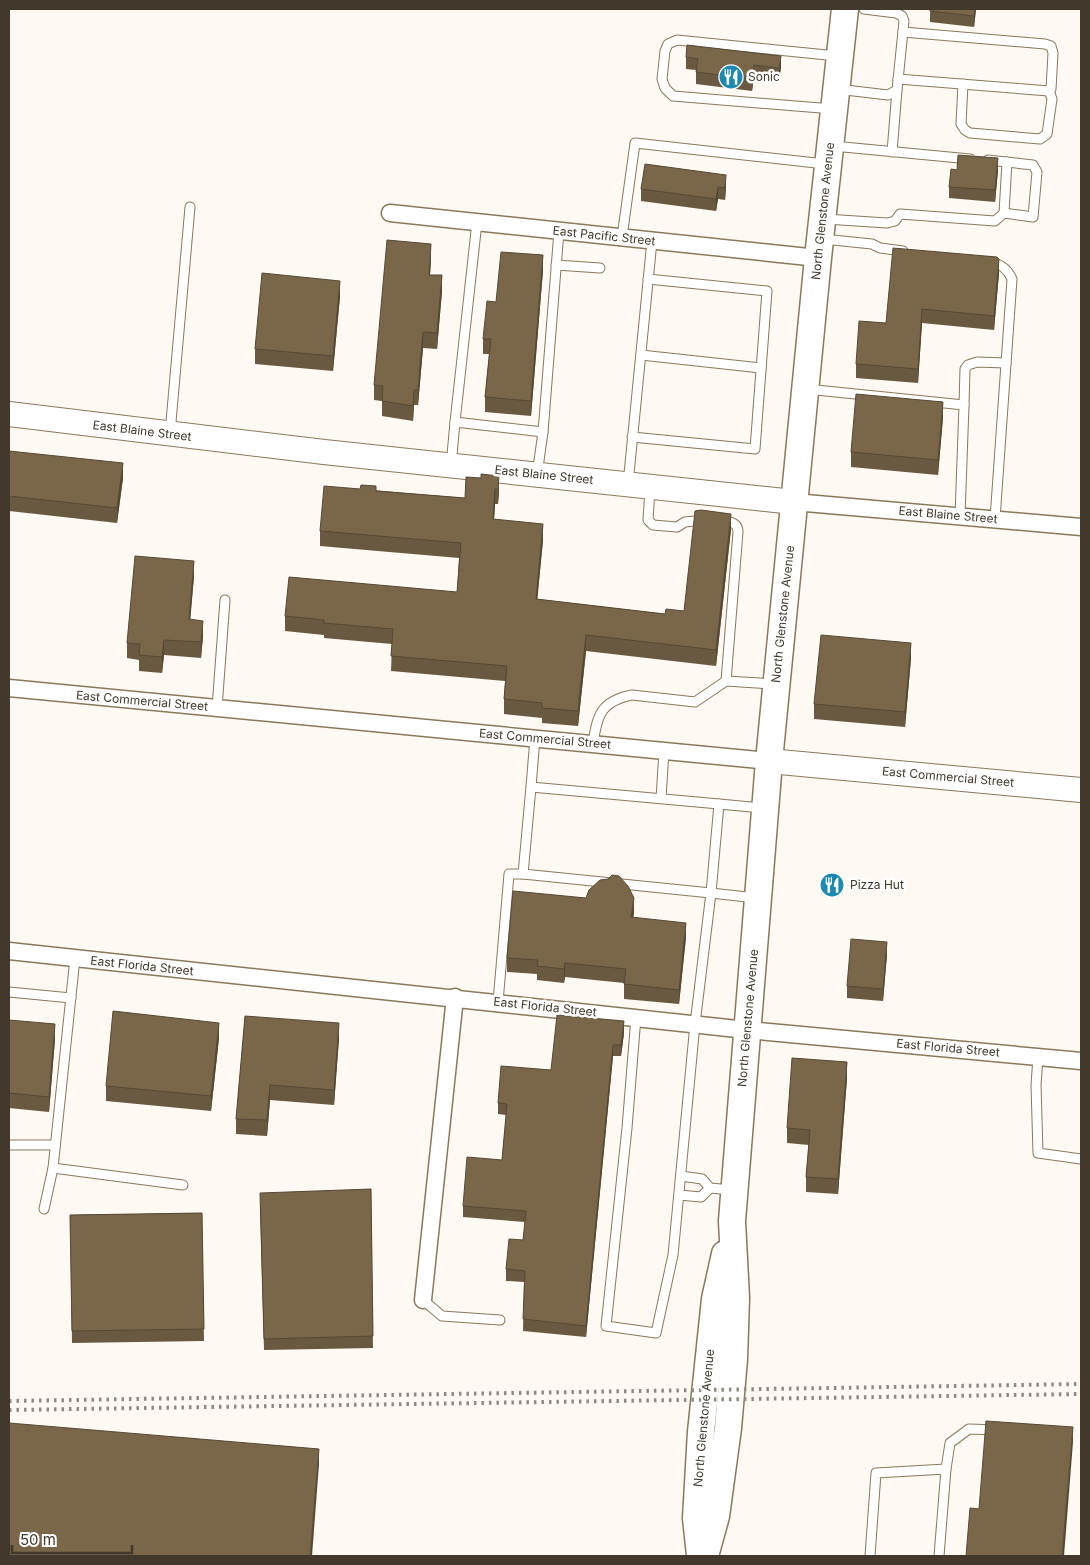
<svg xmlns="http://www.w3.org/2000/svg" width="1090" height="1565" font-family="Inter,sans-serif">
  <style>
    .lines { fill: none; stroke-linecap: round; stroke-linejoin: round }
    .lane-casing { stroke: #8a785a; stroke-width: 11 }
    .street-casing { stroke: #8a785a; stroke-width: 19 }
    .secondary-casing { stroke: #8a785a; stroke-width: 26 }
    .primary-casing { stroke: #8a785a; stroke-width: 29 }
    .lane { stroke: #fff; stroke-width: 9 }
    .street { stroke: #fff; stroke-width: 16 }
    .secondary { stroke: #fff; stroke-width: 24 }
    .primary { stroke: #fff; stroke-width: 26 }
    .rail { stroke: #90897f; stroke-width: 4; stroke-dasharray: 2.5 5; stroke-linecap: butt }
    .wall { fill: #695940 }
    .shaded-wall { fill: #554834 }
    .building { fill: #7a674a; stroke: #554834 }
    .labels { text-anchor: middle; stroke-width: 5; stroke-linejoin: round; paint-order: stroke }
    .poi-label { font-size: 12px; fill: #42392c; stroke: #fff; text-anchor: start }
    .street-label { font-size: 12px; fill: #42392c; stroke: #fff }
  </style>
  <rect width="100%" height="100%" fill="#fef9f3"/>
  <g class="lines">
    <defs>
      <g id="lane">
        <polyline points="898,79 1049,91 1051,89 1053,53 1051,46 1045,44 903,32"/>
        <polyline points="963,84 961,124 965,130 970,133 1040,139 1047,134 1052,99 1049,91"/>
        <polyline points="837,89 888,95 897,90 904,21 902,16 896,13 864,9"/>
        <polyline points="833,109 673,96 665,88 662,79 665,51 668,44 677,40 837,56"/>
        <polyline points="833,146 970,159"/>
        <polyline points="892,152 897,90"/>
        <polyline points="1004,213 1007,162"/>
        <polyline points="825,219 887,223 895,221 900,214 995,221 1004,213 1033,217 1037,172 1033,165 988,160"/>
        <polyline points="622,237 635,143 825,164"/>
        <polyline points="823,239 872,244 880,248 903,251"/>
        <path d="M988 262C1000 263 1007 268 1012 279L995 519"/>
        <polyline points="556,265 600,268"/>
        <polyline points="641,355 761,368"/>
        <polyline points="806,389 964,405 960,516"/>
        <polyline points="964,405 965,369 968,365 977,362 1006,363"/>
        <polyline points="455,422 477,222"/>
        <polyline points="543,432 559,231"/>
        <polyline points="170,433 190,207"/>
        <polyline points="632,437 755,449 767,291 648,279"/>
        <polyline points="451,466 455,422 543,432 537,475"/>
        <polyline points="628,484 652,241"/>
        <polyline points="650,489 648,520 653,525 677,527 685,522 704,520"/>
        <path d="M720 521C728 522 738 521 738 532L726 681"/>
        <polyline points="217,708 225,600"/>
        <polyline points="535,738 531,787 719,804"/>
        <path d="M593 744C597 715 601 701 632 695L695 702 726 681 774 684"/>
        <polyline points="661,798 664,751"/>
        <polyline points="523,874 711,893 719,804 762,808"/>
        <polyline points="9,992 71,998"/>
        <polyline points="498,1002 509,874 523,874 531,787"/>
        <polyline points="636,1017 627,1128 606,1326 656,1333 673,1255 695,1024 711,893 756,898"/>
        <polyline points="1038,1057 1036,1085 1038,1153 1081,1159"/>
        <polyline points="9,1145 55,1145"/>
        <polyline points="53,1168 183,1185"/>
        <polyline points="681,1176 702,1179 710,1188 732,1190"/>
        <polyline points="679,1195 701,1197 710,1188"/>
        <polyline points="44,1209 53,1168 75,958"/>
        <polyline points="423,1300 442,1316 500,1320"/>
        <polyline points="946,1469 950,1443 969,1429 997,1430"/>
        <polyline points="870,1556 876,1473 946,1469 939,1556"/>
      </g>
      <g id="street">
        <polyline points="390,213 818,258"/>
        <polyline points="794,502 1081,527"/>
        <polyline points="9,688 769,761"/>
        <polyline points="9,951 747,1030 1081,1061"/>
        <polyline points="423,1300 455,997"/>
      </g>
      <g id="secondary">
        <polyline points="9,414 324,452 794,502"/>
        <polyline points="769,761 1081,790"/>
      </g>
      <g id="primary">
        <polyline points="700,1555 696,1518 701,1432 715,1299 725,1254"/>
        <polyline points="705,1556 716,1516 728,1428 734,1359 736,1298 732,1221 758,898 769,761 818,258 845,9"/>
      </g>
    </defs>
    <use href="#lane" class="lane-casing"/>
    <use href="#street" class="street-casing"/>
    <use href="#secondary" class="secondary-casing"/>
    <use href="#primary" class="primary-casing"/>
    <use href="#lane" class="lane"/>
    <use href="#street" class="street"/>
    <use href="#secondary" class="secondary"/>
    <use href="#primary" class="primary"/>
    <g class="rail">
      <polyline points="9,1401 1081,1384"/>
      <polyline points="9,1410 1081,1394"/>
    </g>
  </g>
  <g class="wall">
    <polygon points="930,9 976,9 974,27 930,22"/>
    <polygon points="686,57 781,68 779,80 754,77 752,91 696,84 696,70 686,69"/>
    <polygon points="957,170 998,170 995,202 949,198 949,187"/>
    <polygon points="726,187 725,200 718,199 716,211 641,201 641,189"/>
    <polygon points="431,259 430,275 442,291 437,349 423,348 418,405 414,405 413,421 382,416 382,401 374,400 374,385"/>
    <polygon points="543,270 531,416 485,412 485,397 489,354 483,354 483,339 496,302"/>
    <polygon points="999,273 994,330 922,323 918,383 856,378 856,364 886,323"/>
    <polygon points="340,296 333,371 255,364 255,349"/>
    <polygon points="943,417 938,475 851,467 851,452"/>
    <polygon points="9,451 123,478 117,523 9,511"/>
    <polygon points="481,474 499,491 498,504 495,504 494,520 543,540 537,599 665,614 684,611 731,529 716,666 586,651 578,726 542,723 542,718 504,714 504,699 505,681 391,671 392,644 324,638 324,635 285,631 285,616 457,592 459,558 320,546 320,531 360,489 465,498 481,478"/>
    <polygon points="194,576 190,619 203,636 201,658 164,655 162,673 139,671 139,660 127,658 127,643"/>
    <polygon points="911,658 905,727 814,719 814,704"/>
    <polygon points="586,898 634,912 633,918 686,937 679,1004 624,999 624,983 565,977 564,983 537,980 537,974 507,972 507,958"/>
    <polygon points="887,954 883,1001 847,998 847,986"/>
    <polygon points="245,1016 339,1038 334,1105 270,1100 267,1136 236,1134 236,1119"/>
    <polygon points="9,1020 55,1039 49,1112 9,1108"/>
    <polygon points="624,1033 621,1056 613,1056 586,1337 523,1331 524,1282 506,1281 506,1269 523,1240 525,1222 463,1217 463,1206 502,1160 506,1115 498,1114 498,1103 551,1070"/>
    <polygon points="219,1038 211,1111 106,1101 106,1086"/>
    <polygon points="847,1078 838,1194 806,1192 806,1177 809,1145 787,1143 787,1128"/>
    <polygon points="371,1189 373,1348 264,1350 260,1204"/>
    <polygon points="202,1213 204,1341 72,1343 70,1215"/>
  </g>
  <g class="shaded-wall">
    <polygon points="975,9 976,9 974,27 974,16"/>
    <polygon points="781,56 781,68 779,80 779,68"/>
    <polygon points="754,65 754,77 752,91 752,79"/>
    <polygon points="998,158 998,170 995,202 995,190"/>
    <polygon points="726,175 726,187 725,200 725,188"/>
    <polygon points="718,187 718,199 716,211 716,199"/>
    <polygon points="431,244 431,259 429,290 429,275"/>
    <polygon points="543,255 543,270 531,416 531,401"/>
    <polygon points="999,259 999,273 994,330 994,316"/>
    <polygon points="442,275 442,291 437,349 437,333"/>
    <polygon points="340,281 340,296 333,371 333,356"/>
    <polygon points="922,309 922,323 918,383 918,369"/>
    <polygon points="423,332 423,348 418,405 418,390"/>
    <polygon points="414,390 414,405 413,421 413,406"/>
    <polygon points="943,402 943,417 938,475 938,460"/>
    <polygon points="123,463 123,478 117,523 117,508"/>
    <polygon points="499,476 499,491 498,504 498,489"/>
    <polygon points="495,489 495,504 493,535 493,519"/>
    <polygon points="731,514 731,529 716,666 716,650"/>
    <polygon points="543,524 543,540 536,614 536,599"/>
    <polygon points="194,561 194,576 189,635 189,619"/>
    <polygon points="203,621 203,636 201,658 201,642"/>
    <polygon points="586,635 586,651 578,726 578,711"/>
    <polygon points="164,640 164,655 162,673 162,657"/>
    <polygon points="911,643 911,658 905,727 905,712"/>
    <polygon points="634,898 634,912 631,932 631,917"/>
    <polygon points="686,923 686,937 679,1004 679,990"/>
    <polygon points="887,942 887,954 883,1001 883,989"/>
    <polygon points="565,963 565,977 564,983 564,969"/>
    <polygon points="624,1021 624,1033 621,1056 621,1045"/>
    <polygon points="219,1023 219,1038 211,1111 211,1096"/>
    <polygon points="339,1023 339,1038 334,1105 334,1090"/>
    <polygon points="55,1024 55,1039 49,1112 49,1097"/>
    <polygon points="613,1045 613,1056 586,1337 586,1326"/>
    <polygon points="847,1062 847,1078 838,1194 838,1179"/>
    <polygon points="270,1085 270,1100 267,1136 267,1120"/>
    <polygon points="1073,1427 1073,1442 1064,1556 1062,1556"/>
    <polygon points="319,1449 319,1464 312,1556 310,1556"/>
  </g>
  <g class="building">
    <polygon points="930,9 975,9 974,16 930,11"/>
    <polygon points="687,45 781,56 779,68 754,65 752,79 696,72 698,59 686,57"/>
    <polygon points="958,155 998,158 995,190 949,187 951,169 957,170"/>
    <polygon points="645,164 726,175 725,188 718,187 716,199 641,189"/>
    <polygon points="387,240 431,244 429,275 442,275 437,333 423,332 418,390 414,390 413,406 382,401 383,386 374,385"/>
    <polygon points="893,248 997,257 999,259 994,316 922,309 918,369 856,364 859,321 886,323"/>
    <polygon points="501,252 543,255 531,401 485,397 491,339 483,339 487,301 496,302"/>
    <polygon points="262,273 340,281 333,356 255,349"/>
    <polygon points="856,394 943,402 938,460 851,452"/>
    <polygon points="9,451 123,463 117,508 9,496"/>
    <polygon points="481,474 499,476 498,489 495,489 493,519 543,524 536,599 665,614 666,609 684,611 695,511 701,510 731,514 716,650 586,635 578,711 542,708 542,703 504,699 507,666 391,656 393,629 324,623 324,620 285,616 289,577 457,592 461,543 320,531 324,486 360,489 361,485 376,486 376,491 465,498 466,477 481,478"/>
    <polygon points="135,556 194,561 189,619 203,621 201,642 164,640 162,657 139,655 140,644 127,643"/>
    <polygon points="821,635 911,643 905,712 814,704"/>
    <polygon points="612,875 619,876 628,886 634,898 631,917 686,923 679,990 624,984 626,969 565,963 564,969 537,966 538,960 507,958 513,891 586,898 589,890 600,880 608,879"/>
    <polygon points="851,939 887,942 883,989 847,986"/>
    <polygon points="113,1011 219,1023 211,1096 106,1086"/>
    <polygon points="557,1015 624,1021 621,1045 613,1045 586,1326 523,1319 525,1271 506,1269 509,1239 523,1240 526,1211 463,1206 467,1157 502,1160 507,1104 498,1103 501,1066 551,1070"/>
    <polygon points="245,1016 339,1023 334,1090 270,1085 267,1120 236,1119"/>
    <polygon points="9,1020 55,1024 49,1097 9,1093"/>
    <polygon points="792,1058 847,1062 838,1179 806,1177 810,1130 787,1128"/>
    <polygon points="371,1189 373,1336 264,1339 260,1193"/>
    <polygon points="202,1213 204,1329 72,1331 70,1215"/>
    <polygon points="986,1421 1073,1427 1062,1556 966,1556 970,1508 979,1509"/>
    <polygon points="9,1423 319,1449 310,1556 9,1556"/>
  </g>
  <defs>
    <symbol id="restaurant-disc" viewBox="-11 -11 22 22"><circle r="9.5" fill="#1d89b0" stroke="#fff"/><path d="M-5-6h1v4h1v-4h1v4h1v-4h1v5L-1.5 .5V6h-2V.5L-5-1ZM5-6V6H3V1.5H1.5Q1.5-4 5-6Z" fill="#fff"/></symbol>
  </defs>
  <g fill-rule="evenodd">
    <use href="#restaurant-disc" x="717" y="63" width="28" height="28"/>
    <use href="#restaurant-disc" x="818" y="871" width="28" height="28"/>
  </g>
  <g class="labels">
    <g class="poi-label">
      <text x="748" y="81">Sonic</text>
      <text x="850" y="889">Pizza Hut</text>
    </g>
    <g class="street-label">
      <text transform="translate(823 211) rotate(-84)" y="4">North Glenstone Avenue</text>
      <text transform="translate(604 236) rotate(6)" y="4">East Pacific Street</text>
      <text transform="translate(142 431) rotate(7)" y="4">East Blaine Street</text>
      <text transform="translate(544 475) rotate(6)" y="4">East Blaine Street</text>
      <text transform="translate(948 515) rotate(5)" y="4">East Blaine Street</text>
      <text transform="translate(783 614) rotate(-84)" y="4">North Glenstone Avenue</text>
      <text transform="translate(142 701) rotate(5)" y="4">East Commercial Street</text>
      <text transform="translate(545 739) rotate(5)" y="4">East Commercial Street</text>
      <text transform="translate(948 777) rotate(5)" y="4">East Commercial Street</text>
      <text transform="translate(142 966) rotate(6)" y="4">East Florida Street</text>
      <text transform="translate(545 1007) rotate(6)" y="4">East Florida Street</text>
      <text transform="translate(748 1018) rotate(-85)" y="4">North Glenstone Avenue</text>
      <text transform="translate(948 1048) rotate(5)" y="4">East Florida Street</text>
      <text transform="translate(704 1418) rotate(-85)" y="4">North Glenstone Avenue</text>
    </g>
  </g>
  <rect width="1090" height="1565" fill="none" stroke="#42392c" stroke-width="20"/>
  <path d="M12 1545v8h120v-8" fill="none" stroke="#42392c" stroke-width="2.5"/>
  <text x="20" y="1545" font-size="15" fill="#42392c" stroke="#ffffff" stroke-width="4" paint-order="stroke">50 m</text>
</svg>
